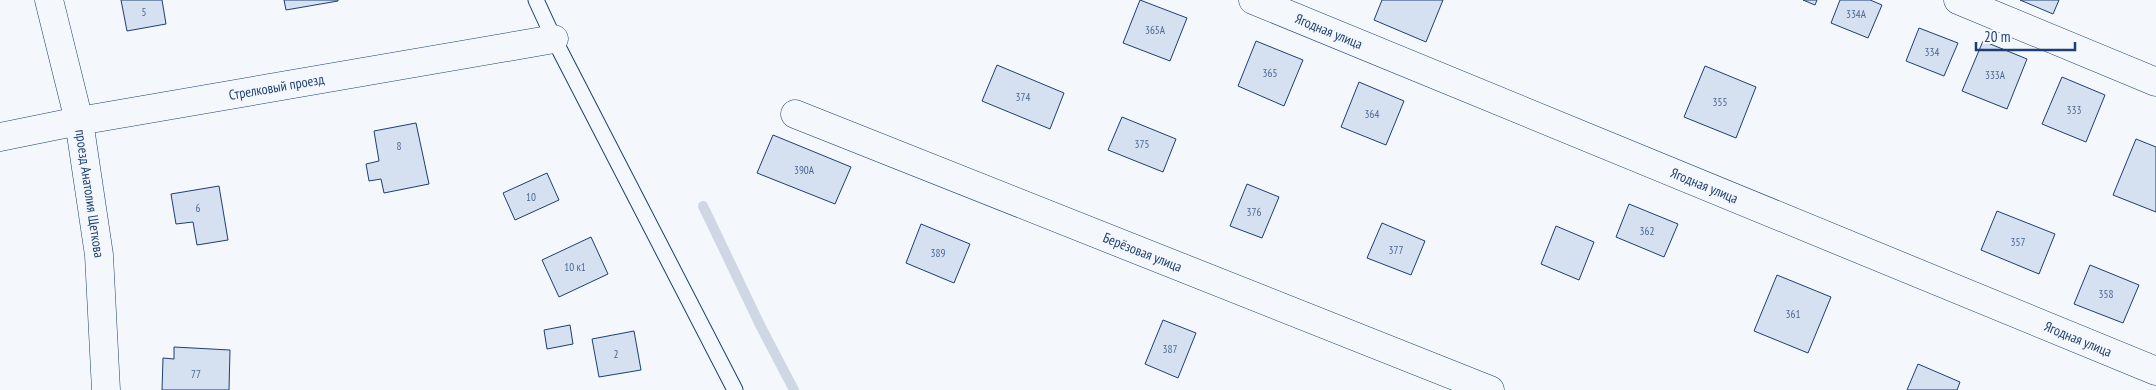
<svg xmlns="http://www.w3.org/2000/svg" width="2156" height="390" font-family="'PT Sans Narrow',sans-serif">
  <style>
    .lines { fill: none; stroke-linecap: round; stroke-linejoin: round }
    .stream { stroke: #cfd7e4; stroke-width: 10 }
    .building { fill: #d5e0f0; stroke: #1d3f73 }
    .service-casing { stroke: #1d3f73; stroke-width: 17 }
    .minor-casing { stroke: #1d3f73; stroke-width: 29 }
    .service { stroke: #f4f7fb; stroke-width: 15 }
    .minor { stroke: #f4f7fb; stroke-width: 28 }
    .labels { text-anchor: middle; stroke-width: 4; stroke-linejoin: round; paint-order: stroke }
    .number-label { font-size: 11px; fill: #4b6792 }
    .street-label { font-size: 14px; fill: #1d3f73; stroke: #f4f7fb }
  </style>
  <rect width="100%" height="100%" fill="#f4f7fb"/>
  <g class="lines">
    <polyline class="stream" points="703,206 761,327 794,390"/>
  </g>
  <g class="building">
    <polygon points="121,0 162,0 166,24 127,31"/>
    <polygon points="284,0 338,0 338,1 286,10"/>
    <polygon points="1140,0 1187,18 1170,61 1123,43"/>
    <polygon points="1382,0 1443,0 1426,42 1374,20"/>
    <polygon points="1803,0 1817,0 1815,5"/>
    <polygon points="1840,0 1870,0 1882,5 1868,38 1831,23"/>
    <polygon points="2020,0 2059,0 2053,14"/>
    <polygon points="1919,28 1958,43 1944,76 1906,61"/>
    <polygon points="1256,41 1303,60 1284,106 1238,86"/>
    <polygon points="1983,41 2027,59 2007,109 1962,91"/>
    <polygon points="997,65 1064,93 1050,129 982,101"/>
    <polygon points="1705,66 1756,87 1736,138 1684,117"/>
    <polygon points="2062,77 2105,95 2086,142 2042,124"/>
    <polygon points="1359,82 1404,101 1386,145 1341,127"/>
    <polygon points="1122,117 1176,139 1163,172 1108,150"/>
    <polygon points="416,123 429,184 384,193 381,179 369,181 366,164 379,161 374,131"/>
    <polygon points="773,135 851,167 835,204 757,173"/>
    <polygon points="2136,139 2156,147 2156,212 2113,195"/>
    <polygon points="547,173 559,200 515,220 503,193"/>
    <polygon points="1247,184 1279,197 1262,238 1230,226"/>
    <polygon points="219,186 228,240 197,245 193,222 176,224 171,194"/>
    <polygon points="1629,204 1678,224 1664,257 1616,237"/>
    <polygon points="1997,211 2055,234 2039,274 1981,250"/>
    <polygon points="1382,223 1425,241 1411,275 1367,258"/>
    <polygon points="921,224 970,244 954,283 906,263"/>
    <polygon points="1556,226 1594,242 1579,280 1541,264"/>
    <polygon points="591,237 608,274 559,297 542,260"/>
    <polygon points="2090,265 2139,285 2123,323 2074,304"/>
    <polygon points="1777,275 1831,297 1808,353 1754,331"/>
    <polygon points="1163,320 1196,333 1178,378 1145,364"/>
    <polygon points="570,325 573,344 547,349 544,330"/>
    <polygon points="634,331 641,370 599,377 592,339"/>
    <polygon points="174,347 230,350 229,390 162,390 163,358 174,359"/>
    <polygon points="1918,364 1960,382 1957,390 1907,390"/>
  </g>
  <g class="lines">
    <defs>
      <polyline id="service" points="536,0 554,39 735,390"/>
      <g id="minor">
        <path id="s1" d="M49 0 79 121 99 255 106 390"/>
        <path id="s2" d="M1253 0 2156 371"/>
        <polyline points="1958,0 2156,82"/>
        <path id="s3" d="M795 114 1490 390"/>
        <path id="s4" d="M0 137 79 121 554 39"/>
      </g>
    </defs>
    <use href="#service" class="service-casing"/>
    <use href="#minor" class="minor-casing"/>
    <use href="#service" class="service"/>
    <use href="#minor" class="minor"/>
  </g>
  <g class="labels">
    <g class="number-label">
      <text x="144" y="16">5</text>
      <text x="1856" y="18">334А</text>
      <text x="1155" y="34">365А</text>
      <text x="1932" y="56">334</text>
      <text x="1270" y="77">365</text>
      <text x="1995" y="79">333А</text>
      <text x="1023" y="101">374</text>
      <text x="1720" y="106">355</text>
      <text x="2074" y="114">333</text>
      <text x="1372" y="118">364</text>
      <text x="1142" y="148">375</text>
      <text x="399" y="150">8</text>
      <text x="804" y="174">390А</text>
      <text x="531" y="201">10</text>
      <text x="198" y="212">6</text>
      <text x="1254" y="216">376</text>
      <text x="1647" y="235">362</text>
      <text x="2018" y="246">357</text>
      <text x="1396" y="254">377</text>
      <text x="938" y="257">389</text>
      <text x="575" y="271">10 к1</text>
      <text x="2106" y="298">358</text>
      <text x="1793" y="318">361</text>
      <text x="1170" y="353">387</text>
      <text x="616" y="358">2</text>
      <text x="196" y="378">77</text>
    </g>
    <g class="street-label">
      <text dy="5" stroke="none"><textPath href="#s2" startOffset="82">Ягодная улица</textPath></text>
      <text dy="5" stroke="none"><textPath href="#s4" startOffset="281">Стрелковый проезд</textPath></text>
      <text dy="5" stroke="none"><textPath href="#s2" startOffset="488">Ягодная улица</textPath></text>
      <text dy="5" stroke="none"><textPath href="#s1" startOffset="198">проезд Анатолия Щеткова</textPath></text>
      <text dy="5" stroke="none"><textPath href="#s3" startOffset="374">Берёзовая улица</textPath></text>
      <text dy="5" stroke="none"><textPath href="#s2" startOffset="892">Ягодная улица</textPath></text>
    </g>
  </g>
  <path d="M1976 42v8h99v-8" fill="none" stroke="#1d3f73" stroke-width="2.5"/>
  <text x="1984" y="42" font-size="15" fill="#1d3f73" stroke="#f4f7fb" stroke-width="4" paint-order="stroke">20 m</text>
</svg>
